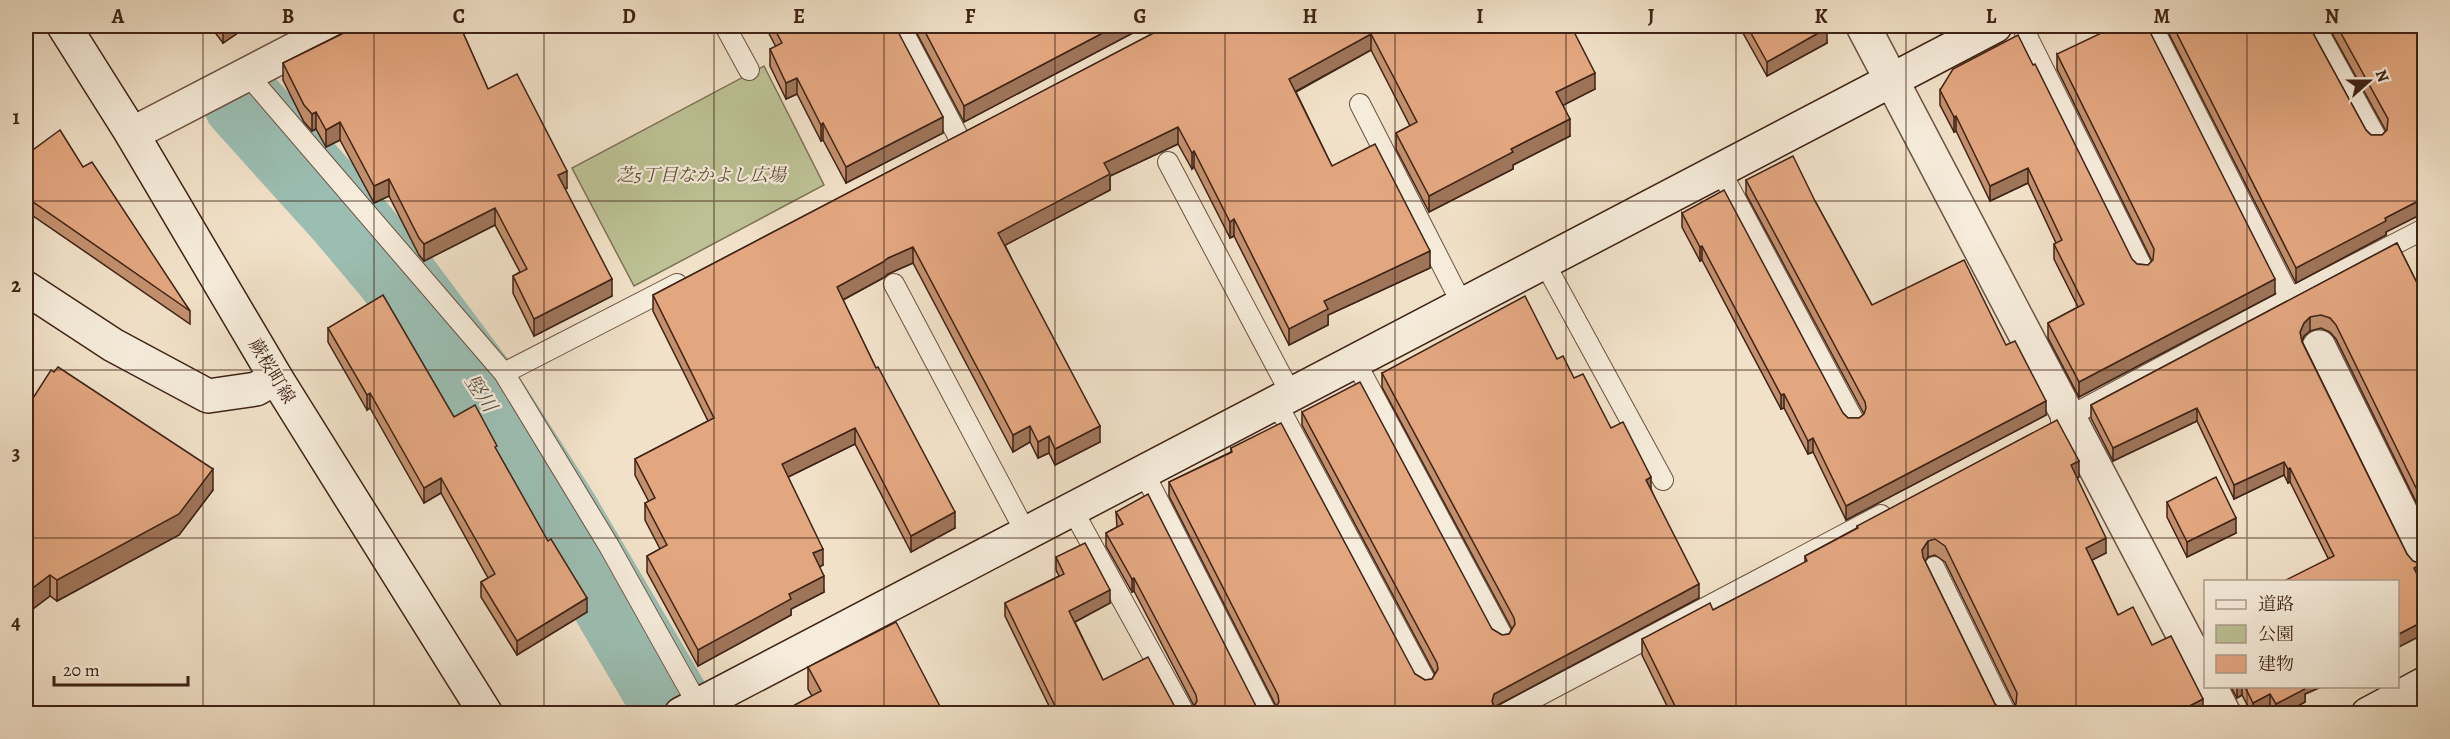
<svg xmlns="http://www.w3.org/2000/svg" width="2450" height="739" font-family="Alegreya,'Noto Serif JP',serif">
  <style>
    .green { fill: #bcc295; stroke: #7e7256; stroke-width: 1.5 }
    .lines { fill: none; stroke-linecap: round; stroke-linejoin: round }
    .river { stroke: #9bbeb2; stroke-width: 80 }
    .lane-casing { stroke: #6c5242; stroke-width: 22 }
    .street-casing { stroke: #6c5242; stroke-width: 36 }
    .secondary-casing { stroke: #3f2316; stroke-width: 36 }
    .lane { stroke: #f6ecdb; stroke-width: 20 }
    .street { stroke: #f6ecdb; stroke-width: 33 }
    .secondary { stroke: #f6ecdb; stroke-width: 33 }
    .wall { fill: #c3906e; stroke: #3f2316; stroke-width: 1.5; fill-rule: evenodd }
    .shaded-wall { fill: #9f755a; stroke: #3f2316; stroke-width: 1.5 }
    .building { fill: #e3a780; stroke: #3f2316; stroke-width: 1.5; fill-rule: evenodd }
    .grid { fill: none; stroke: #3f2316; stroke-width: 1.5; stroke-opacity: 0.55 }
    .labels { text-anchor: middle; stroke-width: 4.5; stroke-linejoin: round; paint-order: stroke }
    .park-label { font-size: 18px; font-style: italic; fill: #5e4b36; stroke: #f6ecdb }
    .street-label { font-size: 18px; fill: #3f2316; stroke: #f6ecdb }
    .water-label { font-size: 20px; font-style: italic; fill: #5b5245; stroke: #f6ecdb }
    .neatline { fill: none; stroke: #3f2316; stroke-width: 2 }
    .grid-label { font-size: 20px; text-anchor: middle; font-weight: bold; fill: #3f2316 }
  </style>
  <rect width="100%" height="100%" fill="#f1e1c8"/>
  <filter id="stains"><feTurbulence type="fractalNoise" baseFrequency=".00333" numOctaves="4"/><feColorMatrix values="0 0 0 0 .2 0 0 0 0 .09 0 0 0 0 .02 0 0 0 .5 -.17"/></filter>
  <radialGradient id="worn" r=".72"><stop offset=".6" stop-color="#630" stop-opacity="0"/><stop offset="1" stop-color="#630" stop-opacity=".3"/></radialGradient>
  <polygon class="green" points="764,66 824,185 634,286 572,168"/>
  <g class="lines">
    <polyline class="river" points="243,102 345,215 393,272 476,383 559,513 677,714"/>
    <defs>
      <g id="lane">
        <polyline points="725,26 749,70"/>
        <polyline points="900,26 959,138"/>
        <polyline points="2022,26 2143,269"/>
        <polyline points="2152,26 2290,298"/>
        <polyline points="2315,26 2377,139"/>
        <polyline points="247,74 504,373 609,546 703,714"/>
        <polyline points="1360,104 1462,304"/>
        <polyline points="1168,162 1291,394"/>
        <polyline points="1720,170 1854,421"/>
        <polyline points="1544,262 1663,480"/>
        <polyline points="894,284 1026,533"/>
        <polyline points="1355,361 1503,637"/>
        <polyline points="504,373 677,284"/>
        <polyline points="1276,402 1426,682"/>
        <polyline points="2061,421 2290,298 2424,229"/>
        <polyline points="1143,471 1267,714"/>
        <polyline points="1072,509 1185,714"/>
        <polyline points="1934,567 2006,714"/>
        <polyline points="1504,714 1881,515"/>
      </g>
      <g id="street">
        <polyline points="1863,26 2206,678"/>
        <polyline points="132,134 340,26"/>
        <polyline points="2319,347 2424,559"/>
        <polyline points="2210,686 2224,714"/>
      </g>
      <g id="secondary">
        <polyline points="64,26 132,134 276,378 486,714"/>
        <polyline points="26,288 113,345 208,396 256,389 276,378"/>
        <polyline points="681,714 1995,26"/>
        <polyline points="2368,714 2424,684"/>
      </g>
    </defs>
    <use href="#lane" class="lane-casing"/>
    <use href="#street" class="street-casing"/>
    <use href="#secondary" class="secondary-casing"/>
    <use href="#lane" class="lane"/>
    <use href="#street" class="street"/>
    <use href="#secondary" class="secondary"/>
  </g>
  <g class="wall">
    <polygon points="210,26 248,26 223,43"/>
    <polygon points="355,26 460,26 488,89 567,188 565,189 612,296 534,336 513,293 513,276 520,272 495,225 424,261 419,255 389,196 374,203 340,140 326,147 316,129 312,131 304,122 283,80 283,63 355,27"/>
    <polygon points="765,26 895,26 943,133 846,183 823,140 821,141 797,94 786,99 770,66 770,49 776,47"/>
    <polygon points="913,26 1146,26 964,122"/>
    <polygon points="1167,26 1571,26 1595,89 1563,105 1570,136 1513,165 1513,169 1429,212 1396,149 1396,133 1410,126 1371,50 1296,92 1332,166 1430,268 1328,315 1328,325 1289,345 1234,236 1230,238 1194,167 1192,169 1178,144 1110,176 1110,190 1005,245 1100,442 1055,465 1049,453 1038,458 1030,442 1013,452 913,263 888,274 883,278 843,300 876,368 955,528 911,552 855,444 788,477 823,565 819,567 824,592 791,609 791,615 698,666 647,572 647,556 660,549 645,520 645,503 649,502 635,475 635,459 708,421 653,311 653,295"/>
    <polygon points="1739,26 1825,26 1827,43 1767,76"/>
    <polygon points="2165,26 2309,26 2366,130 2371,135 2382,135 2386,131 2328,26 2424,26 2386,235 2296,283"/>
    <polygon points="2057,54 2275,294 2079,397 2048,338 2048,323 2078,307 2054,259 2054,244 2056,243 2028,183 1990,201 1956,131 1954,132 1940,105 1940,90 2137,264 2148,265 2152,261 2057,69"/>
    <polygon points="26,155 83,167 190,311 190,324 26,211"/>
    <polygon points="1746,180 1815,201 1872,305 2006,345 2046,415 1846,520 1813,452 1808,454 1784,408 1781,409 1702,260 1700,261 1682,227 1682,213 1843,413 1848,418 1859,418 1864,414 1746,194"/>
    <polygon points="2397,243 2424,297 2424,518 2336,339 2330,332 2321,328 2310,331 2304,336 2302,341 2407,554 2422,577 2419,579 2328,558 2290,482 2288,483 2284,475 2234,499 2197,421 2113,461 2091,418 2091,405"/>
    <polygon points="328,328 454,417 497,452 587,612 517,655 481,597 481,582 488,578 441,493 424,503 370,408 367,410 328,342"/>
    <polygon points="1557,359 1574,378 1611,428 1651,489 1699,598 1495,707 1503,712 1514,714 1053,714 1005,616 1005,603 1059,576 1056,570 1056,557 1110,603 1075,622 1103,680 1175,707 1184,712 1191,711 1194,706 1134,591 1132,592 1106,546 1106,533 1117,527 1116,512 1256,706 1266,712 1273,711 1276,706 1169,496 1169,482 1231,452 1231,448 1415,674 1425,680 1432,679 1435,674 1302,425 1302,412 1492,629 1502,635 1509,634 1512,629 1382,387 1382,373"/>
    <polygon points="26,409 213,490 179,535 57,601 50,596 26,614"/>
    <path d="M2079 477 2077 478 2106 553 2092 560 2118 615 2152 645 2203 714H1671L1642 655V639L1713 610 1805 563V556L1857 528V526ZM1935 555 1945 562 2015 705 2011 709H2000L1995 704 1925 561 1928 557Z"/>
    <polygon points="2167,502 2236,533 2187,557 2167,517"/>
    <polygon points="2204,621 2205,621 2205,637 2204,634"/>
    <polygon points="808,667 944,714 812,696 808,689"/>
    <polygon points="2231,687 2321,687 2305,694 2305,702 2283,714 2273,714 2270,708 2259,714 2252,714 2242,695 2237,698"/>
  </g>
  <g class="shaded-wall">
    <polygon points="223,26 248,26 223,43"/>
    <polygon points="1116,26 1146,26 964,122 964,106"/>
    <polygon points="1827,28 1827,43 1767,76 1767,62"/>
    <polygon points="1371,34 1371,50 1289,95 1289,79"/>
    <polygon points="1595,73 1595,89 1556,109 1556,92"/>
    <polygon points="797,78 797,94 786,99 786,83"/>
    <polygon points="316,112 316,129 312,131 312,114"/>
    <polygon points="1956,116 1956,131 1954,132 1954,117"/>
    <polygon points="943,117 943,133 846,183 846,167"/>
    <polygon points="1570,119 1570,136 1513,165 1513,169 1429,212 1429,196 1511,149"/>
    <polygon points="340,122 340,140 326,147 326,130"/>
    <polygon points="823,123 823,140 821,141 821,125"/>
    <polygon points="1178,127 1178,144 1110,176 1110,190 998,249 998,233 1104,163"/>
    <polygon points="1194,151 1194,167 1192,169 1192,153"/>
    <polygon points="2028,168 2028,183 1990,201 1990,186"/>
    <polygon points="567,171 567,188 558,193 558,175"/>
    <polygon points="389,179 389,196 374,203 374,186"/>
    <polygon points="2424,198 2424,213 2386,232 2386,235 2296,283 2296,268 2385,218"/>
    <polygon points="495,208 495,225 424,261 424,244"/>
    <polygon points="1234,219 1234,236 1230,238 1230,222"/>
    <polygon points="1702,246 1702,260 1700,261 1700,247"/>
    <polygon points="913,247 913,263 888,274 883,278 837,303 837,287 888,258"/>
    <polygon points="1430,251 1430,268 1328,315 1328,325 1289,345 1289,329 1324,301"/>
    <polygon points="612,279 612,296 534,336 534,319"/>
    <polygon points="2275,279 2275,294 2079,397 2079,382"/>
    <polygon points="2310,317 2310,331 2304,336 2300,345 2300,332 2304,323"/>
    <polygon points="370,393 370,408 367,410 367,395"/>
    <polygon points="1784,394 1784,408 1781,409 1781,395"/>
    <polygon points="2046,401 2046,415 1846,520 1846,506"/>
    <polygon points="2197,408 2197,421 2113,461 2113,448"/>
    <polygon points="1030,426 1030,442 1013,452 1013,435"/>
    <polygon points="1100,426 1100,442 1055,465 1055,449"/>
    <polygon points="855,428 855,444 782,480 782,464"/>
    <polygon points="1049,436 1049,453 1038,458 1038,442"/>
    <polygon points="1813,438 1813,452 1808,454 1808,441"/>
    <polygon points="2079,461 2079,477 2071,481 2071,465"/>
    <polygon points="2284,462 2284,475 2234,499 2234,485"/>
    <polygon points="2290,468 2290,482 2288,483 2288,469"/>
    <polygon points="213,469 213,490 179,535 57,601 57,580"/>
    <polygon points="1651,477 1651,491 1646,480"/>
    <polygon points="441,478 441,493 424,503 424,488"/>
    <polygon points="955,512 955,528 911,552 911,536"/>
    <polygon points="2236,518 2236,533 2187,557 2187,542"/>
    <polygon points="2106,538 2106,553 2086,563 2086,548"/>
    <polygon points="1928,541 1928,557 1922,566 1922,550"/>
    <polygon points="823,549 823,565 813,570 813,553"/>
    <polygon points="2422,564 2422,577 2414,581 2414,568"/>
    <polygon points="50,575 50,596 26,614 26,593"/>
    <polygon points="824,576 824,592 791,609 791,615 698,666 698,650 789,594"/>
    <polygon points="1134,578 1134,591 1132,592 1132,579"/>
    <polygon points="1699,584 1699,598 1494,707 1492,701 1494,694"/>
    <polygon points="1110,590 1110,603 1069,625 1069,611"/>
    <polygon points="587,598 587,612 517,655 517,641"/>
    <polygon points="2424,621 2424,634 2397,648 2397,635"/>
    <polygon points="2237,687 2242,687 2242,695 2237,698"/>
    <polygon points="2302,687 2321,687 2305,694 2305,702 2283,714 2276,714 2276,704"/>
    <polygon points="2270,694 2270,708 2259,714 2253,714 2253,703"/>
    <polygon points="2203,699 2203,714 2174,714"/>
  </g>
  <g class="building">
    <polygon points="358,26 460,26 488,89 517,74 567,171 558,175 612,279 534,319 513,276 527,269 495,208 424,244 419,238 389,179 374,186 340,122 326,130 316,112 312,114 304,105 283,63"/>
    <polygon points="773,26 895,26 943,117 846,167 823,123 821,125 797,78 786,83 770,49 782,43"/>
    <polygon points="922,26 1116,26 964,106"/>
    <polygon points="1167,26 1571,26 1595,73 1556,92 1570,119 1511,149 1513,152 1429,196 1396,133 1417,122 1371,34 1289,79 1332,166 1375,144 1430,251 1324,301 1328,309 1289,329 1234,219 1230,222 1194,151 1192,153 1178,127 1104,163 1110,174 998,233 1100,426 1055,449 1049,436 1038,442 1030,426 1013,435 913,247 888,258 883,262 837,287 876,368 878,367 955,512 911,536 855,428 782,464 823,549 813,553 824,576 789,594 791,599 698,650 647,556 667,545 645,503 655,498 635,459 714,418 653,295"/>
    <polygon points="1747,26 1825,26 1827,28 1767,62"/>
    <polygon points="2116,26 2147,26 2275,279 2079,382 2048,323 2084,304 2054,244 2062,240 2028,168 1990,186 1956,116 1954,117 1940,90 1953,69 2018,35 2033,65 2035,64 2132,259 2137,264 2148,265 2153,260 2154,249 2057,54"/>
    <polygon points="2173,26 2309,26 2366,130 2371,135 2382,135 2387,130 2388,119 2337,26 2424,26 2424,198 2385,218 2386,221 2296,268"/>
    <polygon points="60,130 83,167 92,162 190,311 26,197 26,155"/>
    <polygon points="1793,156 1815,201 1872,305 1964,260 2006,345 2015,341 2046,401 1846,506 1813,438 1808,441 1784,394 1781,395 1702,246 1700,247 1682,213 1724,190 1843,413 1848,418 1859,418 1864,414 1866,408 1865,402 1746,180"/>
    <polygon points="2397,243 2424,297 2424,504 2336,325 2330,318 2321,315 2310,317 2304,323 2300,332 2302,342 2407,554 2413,561 2422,564 2414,568 2424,589 2424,621 2397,635 2397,582 2282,582 2334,556 2290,468 2288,469 2284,462 2234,485 2197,408 2113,448 2091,405"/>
    <polygon points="383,295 454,417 475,405 497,446 495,447 548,541 551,539 587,598 517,641 481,582 495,574 441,478 424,488 370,393 367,395 328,328"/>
    <polygon points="1525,296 1557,359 1563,356 1574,378 1583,374 1611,428 1623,422 1651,477 1646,480 1699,584 1494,694 1492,701 1494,707 1503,712 1512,710 1514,714 1059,714 1005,603 1064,574 1056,557 1085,543 1110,590 1069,611 1103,680 1148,657 1175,707 1184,712 1191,711 1197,701 1196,695 1134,578 1132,579 1106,533 1123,524 1116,512 1148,494 1256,706 1266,712 1273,711 1279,702 1278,695 1169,482 1232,452 1231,448 1281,423 1415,674 1425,680 1432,679 1438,669 1437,663 1302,412 1360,382 1492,629 1502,635 1509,634 1515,624 1514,618 1382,373"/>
    <polygon points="58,367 213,469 179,514 57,580 50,575 26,593 26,428 33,416 26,411 26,409 51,370 54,372"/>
    <path d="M2057 420 2079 461 2071 465 2106 538 2086 548 2118 615 2133 607 2152 645 2171 636 2203 699 2174 714H1679L1642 639 1710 603 1713 610 1807 561 1805 556 1858 528 1857 526ZM1935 539 1945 546 2017 693 2016 704 2011 709H2000L1995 704 1923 557 1922 550 1928 541Z"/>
    <polygon points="2216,477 2236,518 2187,542 2167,502"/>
    <polygon points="896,622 944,714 778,714 821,691 808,667"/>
    <polygon points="2245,687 2304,687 2305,689 2276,704 2270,694 2253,703"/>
  </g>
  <path class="grid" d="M203 26V714M374 26V714M544 26V714M714 26V714M884 26V714M1055 26V714M1225 26V714M1395 26V714M1566 26V714M1736 26V714M1906 26V714M2076 26V714M2247 26V582M26 201H2424M26 370H2424M26 538H2424M2247 686V714"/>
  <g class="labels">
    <g class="park-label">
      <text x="701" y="181">芝5丁目なかよし広場</text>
    </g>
    <g class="street-label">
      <text transform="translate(272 371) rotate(59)" y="6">蕨桜町線</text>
    </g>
    <g class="water-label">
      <text transform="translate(481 393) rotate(57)" y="7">竪川</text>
    </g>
  </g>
  <rect width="2450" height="739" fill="none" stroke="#f1e1c8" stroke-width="66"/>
  <rect x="2204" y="580" width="195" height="108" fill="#f6ecdb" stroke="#ad9c8c" stroke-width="1.5"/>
  <rect x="2216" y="600" width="30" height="9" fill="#f6ecdb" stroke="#ad9c8c" stroke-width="1.5"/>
  <text x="2258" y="610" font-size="18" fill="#3f2316">道路</text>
  <rect x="2216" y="625" width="30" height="18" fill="#bcc295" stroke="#ad9c8c" stroke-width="1.5"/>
  <text x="2258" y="640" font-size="18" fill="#3f2316">公園</text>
  <rect x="2216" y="655" width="30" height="18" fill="#e3a780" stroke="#ad9c8c" stroke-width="1.5"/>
  <text x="2258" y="670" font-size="18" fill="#3f2316">建物</text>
  <g transform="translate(2369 81) rotate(69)" stroke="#f6ecdb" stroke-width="4.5" paint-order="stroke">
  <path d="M0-4.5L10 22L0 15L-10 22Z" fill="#3f2316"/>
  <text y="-9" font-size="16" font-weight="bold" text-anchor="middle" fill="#3f2316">N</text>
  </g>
  <path d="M54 676v9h134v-9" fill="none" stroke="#3f2316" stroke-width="3"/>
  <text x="63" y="676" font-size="18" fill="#3f2316" stroke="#f6ecdb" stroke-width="4.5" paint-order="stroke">20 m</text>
  <rect x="33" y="33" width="2384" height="673" class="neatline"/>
  <g class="grid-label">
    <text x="118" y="23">A</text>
    <text x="288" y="23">B</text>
    <text x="459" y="23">C</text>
    <text x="629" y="23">D</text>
    <text x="799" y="23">E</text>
    <text x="970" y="23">F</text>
    <text x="1140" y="23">G</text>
    <text x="1310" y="23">H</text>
    <text x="1480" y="23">I</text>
    <text x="1651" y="23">J</text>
    <text x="1821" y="23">K</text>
    <text x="1991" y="23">L</text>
    <text x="2162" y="23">M</text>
    <text x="2332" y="23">N</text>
    <text x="16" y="124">1</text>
    <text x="16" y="292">2</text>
    <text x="16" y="460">3</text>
    <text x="16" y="629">4</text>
  </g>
  <rect width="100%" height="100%" filter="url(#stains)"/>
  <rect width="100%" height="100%" fill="url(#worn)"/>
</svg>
